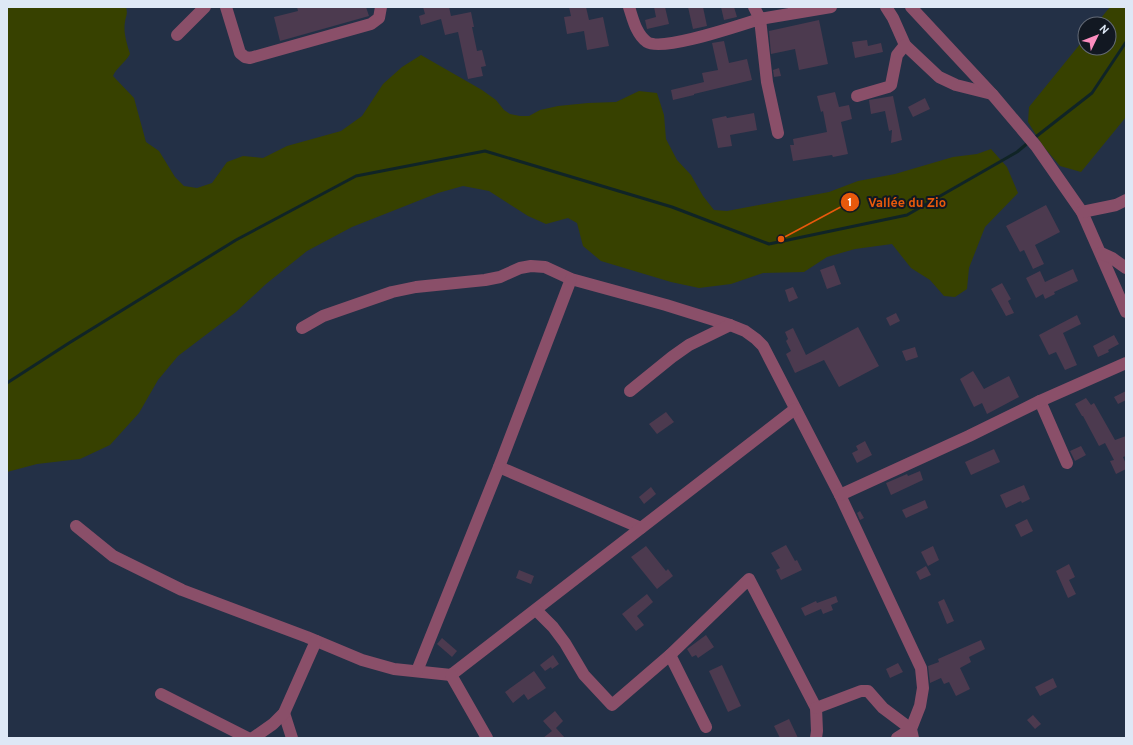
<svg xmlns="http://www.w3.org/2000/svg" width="1133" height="745" font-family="Overpass,sans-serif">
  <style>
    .green { fill: #374100 }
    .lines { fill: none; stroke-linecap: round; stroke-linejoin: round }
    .stream { stroke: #102426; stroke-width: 3 }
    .building { fill: #4c3a4f }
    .street { stroke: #8a4f69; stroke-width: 12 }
    .leader { fill: none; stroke: #e8590c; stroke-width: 1.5 }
    .callout-dot { fill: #e8590c; stroke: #121822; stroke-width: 1.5 }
    .mark-label { font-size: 12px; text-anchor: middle; font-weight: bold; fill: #fff }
    .callout-label { font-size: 13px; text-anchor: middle; font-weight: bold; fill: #e8590c; stroke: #121822; stroke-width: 4; stroke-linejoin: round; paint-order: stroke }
  </style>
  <rect width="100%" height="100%" fill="#233046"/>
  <g class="green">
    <path d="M7 7H126C128 15 126 15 125 22 123 32 127 44 130 54 125 63 117 67 113 76L134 98 146 142 159 151 175 177 184 186 197 188 212 183 227 162 243 156 263 158 287 146 341 131 362 116 383 84 402 67 421 55 482 90 496 100 504 110 510 114 520 116H529L540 110 558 106 588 103 616 102 639 91 657 93 664 115 666 139 677 160 691 175 703 196 714 210 727 211 829 192 858 181 895 174 953 157 977 154 991 149 1007 167 1018 193 985 227 969 268 967 289 955 297 944 296 930 280 911 268 892 244 855 249 827 257 804 272 763 273 731 284 699 288 671 282 601 261 583 246 577 223 568 218 546 224 528 216 489 191 463 186 438 193 352 227 307 251 266 284 236 312 178 356 158 380 139 413 110 445 80 459 37 464 7 472Z"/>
    <polygon points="1110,7 1126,7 1126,117 1081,172 1060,166 1043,146 1028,122 1029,107 1085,38 1085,48 1109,48 1109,24 1096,24"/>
  </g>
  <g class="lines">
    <g class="stream">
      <polyline points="1033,139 1092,93 1126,42"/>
      <polyline points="7,383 69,343 236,240 356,176 485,151 672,207 769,244 907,215 1017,152 1029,142"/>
    </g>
  </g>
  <g class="building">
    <polygon points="297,7 366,7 369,16 280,41 274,17 298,11"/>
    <polygon points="423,7 449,7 451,16 471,12 474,27 472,27 477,51 482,50 486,66 481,67 483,76 468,79 458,32 445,35 441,19 421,25 419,16 425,14"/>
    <polygon points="569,7 586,7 589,20 603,17 609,46 587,50 584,31 567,34 564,17 571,16"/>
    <polygon points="654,7 665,7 669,24 647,29 645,20 656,17"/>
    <polygon points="688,7 703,7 707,26 693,29"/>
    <polygon points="721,7 734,7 737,17 724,20"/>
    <polygon points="819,20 828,64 799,70 795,49 771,54 769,31"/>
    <polygon points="867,40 868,46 881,43 883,52 855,58 852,42"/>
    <polygon points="724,41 729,63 747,59 752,80 694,94 694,95 673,100 671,90 704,82 702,73 718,70 712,43"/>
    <polygon points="779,68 781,76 774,77 773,70"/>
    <polygon points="835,92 839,107 849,105 852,119 841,122 848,154 833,157 832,155 793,161 790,145 794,145 793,139 827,132 823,111 821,112 817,96"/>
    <polygon points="893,96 902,140 891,143 892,130 889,131 885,111 871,114 869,100"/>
    <polygon points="925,98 930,109 913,117 908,107"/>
    <polygon points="754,113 757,130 730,135 732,146 718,148 712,119 726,116 727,118"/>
    <polygon points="1046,205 1060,232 1035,245 1044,264 1033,269 1024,250 1020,252 1006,226"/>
    <polygon points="834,265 841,284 827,289 820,270"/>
    <polygon points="1073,269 1078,281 1054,292 1055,294 1045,299 1043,294 1036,298 1026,278 1040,271 1045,282"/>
    <polygon points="1002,283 1011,299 1008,301 1014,313 1006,316 991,289"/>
    <polygon points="793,287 798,298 789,302 785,290"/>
    <polygon points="896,313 900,321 890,326 886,318"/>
    <polygon points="1077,315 1081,324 1063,333 1077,365 1065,370 1056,352 1049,355 1039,335"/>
    <polygon points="858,327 879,366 839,387 824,360 795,373 786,354 791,351 786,341 788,339 785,332 793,328 806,355"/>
    <polygon points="1114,335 1119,344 1108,350 1109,352 1098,357 1093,346"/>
    <polygon points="915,347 918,357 906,361 902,351"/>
    <polygon points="973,371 984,389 1009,376 1019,397 987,414 982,403 974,407 960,379"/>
    <polygon points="1126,391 1126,400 1118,404 1114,397"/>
    <polygon points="1086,398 1091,405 1094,403 1115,440 1126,436 1126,456 1123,457 1126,464 1126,469 1116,474 1110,461 1114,460 1105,443 1099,446 1083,416 1082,416 1075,404"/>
    <polygon points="666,412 674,422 657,434 649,424"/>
    <polygon points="865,441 872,455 857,463 852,453 858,450 856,446"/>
    <polygon points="1081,446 1086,455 1075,461 1070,451"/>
    <polygon points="994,449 1000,462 971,475 965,462"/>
    <polygon points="920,471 923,480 891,495 886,483 907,474 908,476"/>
    <polygon points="1024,485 1030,499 1022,503 1021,501 1006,508 1000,495"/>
    <polygon points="651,487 656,494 644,504 639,497"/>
    <polygon points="925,500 928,508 906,518 902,510"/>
    <polygon points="860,511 864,518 860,520 857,513"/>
    <polygon points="1027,519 1033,531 1021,537 1015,525"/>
    <polygon points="786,545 795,561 797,560 802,570 781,580 776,570 780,568 771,553"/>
    <polygon points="646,546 666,571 668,569 673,576 657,589 631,557"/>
    <polygon points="933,546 939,560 928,566 921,552"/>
    <polygon points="1069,564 1075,577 1069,580 1076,594 1068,598 1056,571"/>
    <polygon points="926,566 931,575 920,580 916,572"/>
    <polygon points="519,570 534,576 531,584 516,578"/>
    <polygon points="647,594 653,602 637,616 644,625 636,631 622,614"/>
    <polygon points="836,596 838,602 831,605 833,610 823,614 821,609 805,616 801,608 816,601 817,603"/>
    <polygon points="944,599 954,621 947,624 938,602"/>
    <polygon points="706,635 714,647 698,658 696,655 692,657 687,649"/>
    <polygon points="442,638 457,651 452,657 437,644"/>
    <polygon points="981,640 985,649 969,657 971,662 960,668 970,689 956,696 949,682 944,684 941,678 930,683 928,666 939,662 938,659"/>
    <polygon points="553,655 559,664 552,669 551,667 545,671 540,665"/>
    <polygon points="898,663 903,672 890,678 886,669"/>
    <polygon points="722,665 741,706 728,712 709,671"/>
    <polygon points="534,671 546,688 528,700 524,694 513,703 505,692"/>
    <polygon points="1053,678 1057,687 1040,696 1035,687"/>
    <polygon points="555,711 563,721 556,728 565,738 543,738 552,731 543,721"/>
    <polygon points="1033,715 1041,724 1035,729 1027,720"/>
    <polygon points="789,719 798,738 780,738 774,726"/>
  </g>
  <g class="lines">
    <g class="street">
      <polyline points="226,7 240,53 245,57 250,58 371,24 379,18 381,7"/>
      <path d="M629 7C633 19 636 34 647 42 663 52 740 25 760 19L767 82 778 133"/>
      <polyline points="754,7 760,19 831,7"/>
      <polyline points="886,7 893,18 905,45 939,77 956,85 992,94"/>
      <polyline points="911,7 992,94 1036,146 1082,212 1126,312"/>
      <polyline points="177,35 205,7"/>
      <polyline points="857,96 888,87 891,85 897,55 905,45"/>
      <polyline points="1082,212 1116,205 1126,200"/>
      <polyline points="1101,253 1112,258 1126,268"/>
      <polyline points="302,328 323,316 392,292 416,287 485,280 500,277 520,268 531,266 545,267 571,279 666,305 730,325 745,331 756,339 763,346 840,495 921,668 923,688 920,706 911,729 913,738"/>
      <polyline points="630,391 672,357 689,345 730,325"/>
      <polyline points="1040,401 1067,463"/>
      <polyline points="499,467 641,528"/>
      <polyline points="840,495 969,436 1040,401 1126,363"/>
      <polyline points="76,526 113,556 182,590 307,637 362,660 394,669 451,675 795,409"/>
      <polyline points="536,610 553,627 565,643 584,675 612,705 670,655 749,579 816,708 817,731 816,738"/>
      <polyline points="670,655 706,727"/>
      <polyline points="417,671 499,467 571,279"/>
      <polyline points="451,675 487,738"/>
      <polyline points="161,694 248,738"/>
      <polyline points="816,708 861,691 868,691 883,708 911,729 897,738"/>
      <polyline points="284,713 292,738"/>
      <polyline points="253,738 273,724 284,713 316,641"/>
    </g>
  </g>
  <path class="leader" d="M781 239L850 202"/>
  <g class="callout-dot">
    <circle cx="781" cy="239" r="4"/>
    <circle cx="850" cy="202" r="10"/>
  </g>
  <g class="mark-label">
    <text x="850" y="206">1</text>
  </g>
  <g class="callout-label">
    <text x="907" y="207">Vallée du Zio</text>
  </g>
  <rect width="1133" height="745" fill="none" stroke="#dee8f6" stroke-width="16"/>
  <g transform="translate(1097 36) rotate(47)"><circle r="19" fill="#121822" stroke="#646b77"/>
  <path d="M0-3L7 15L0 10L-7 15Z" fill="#fd8ec0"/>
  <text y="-6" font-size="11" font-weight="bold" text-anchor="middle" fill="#dee8f6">N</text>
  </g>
</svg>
